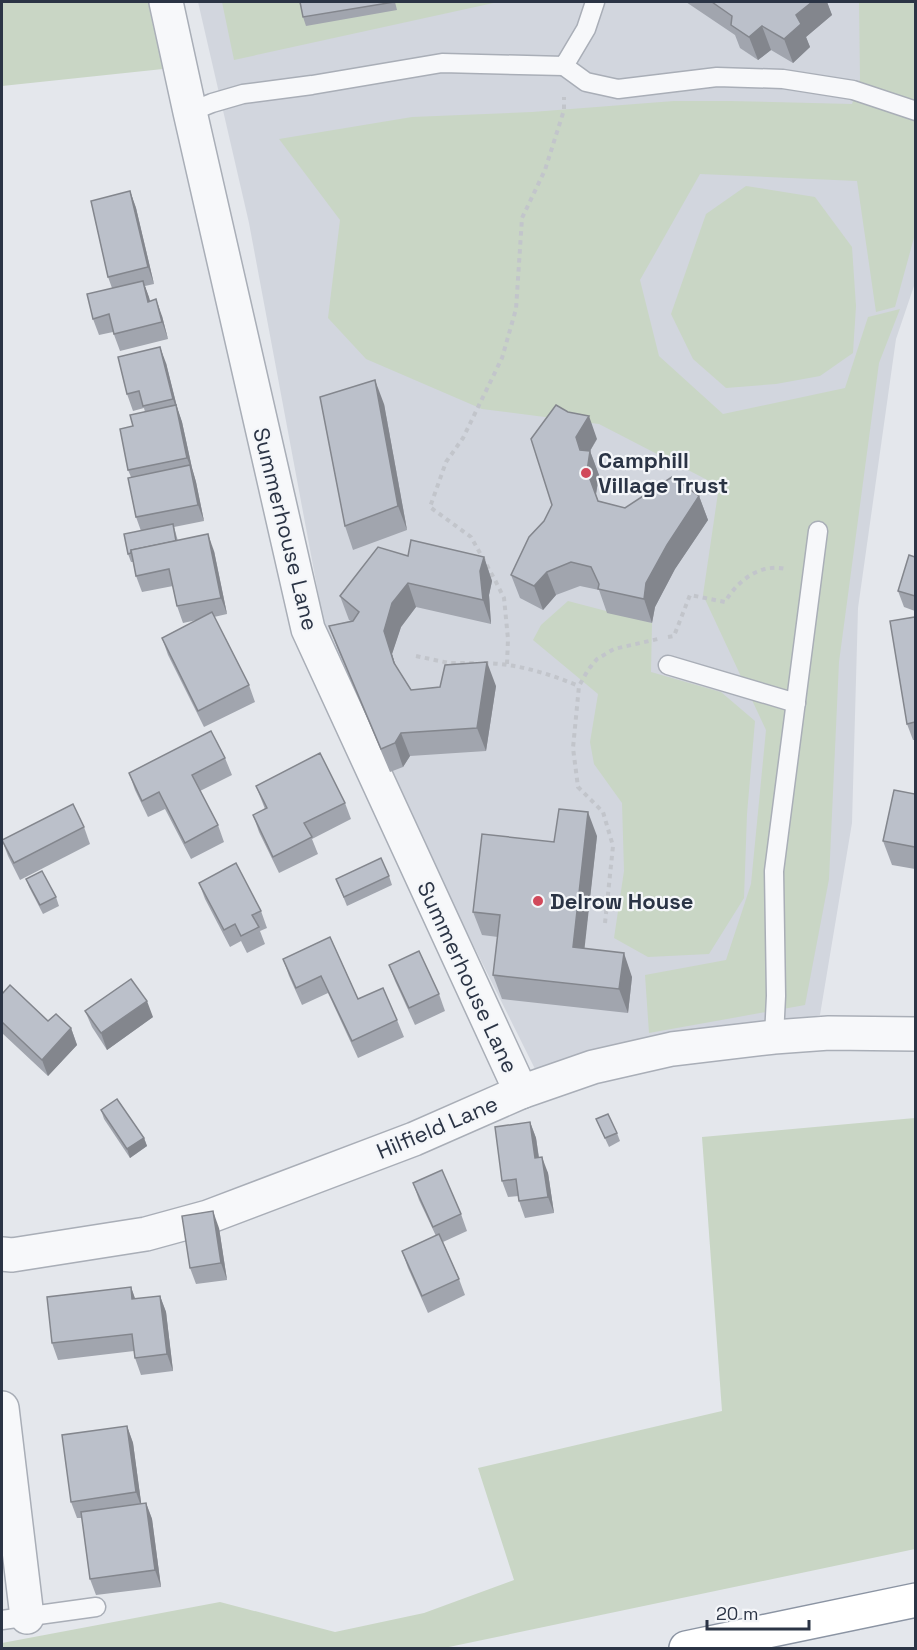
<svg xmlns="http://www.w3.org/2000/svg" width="917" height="1650" font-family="'Space Grotesk',sans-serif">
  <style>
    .built { fill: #d2d6de }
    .green { fill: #c9d6c5 }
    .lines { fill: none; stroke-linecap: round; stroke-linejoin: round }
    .service-casing { stroke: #a9aeb7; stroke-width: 21 }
    .minor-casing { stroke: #a9aeb7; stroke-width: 36 }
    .tertiary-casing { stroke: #a9aeb7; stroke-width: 36 }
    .motorway-casing { stroke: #8b94a3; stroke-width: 36 }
    .path { stroke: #c2c5cb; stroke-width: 4; stroke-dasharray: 4.5 4.5; stroke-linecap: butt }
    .service { stroke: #f7f8fa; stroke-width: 18 }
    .minor { stroke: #f7f8fa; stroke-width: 33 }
    .tertiary { stroke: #f7f8fa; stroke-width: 33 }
    .motorway { stroke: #fff; stroke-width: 33 }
    .wall { fill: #a1a5ae }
    .shaded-wall { fill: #83868d }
    .building { fill: #bbc0ca; stroke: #83868d; stroke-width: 1.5 }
    .poi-dot { fill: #d1495b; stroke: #f4f6f9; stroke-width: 2 }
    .labels { text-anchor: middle; stroke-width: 4.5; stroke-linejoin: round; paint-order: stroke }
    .poi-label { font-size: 22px; font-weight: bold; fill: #2b3445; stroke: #f4f6f9; text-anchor: start }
    .street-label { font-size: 22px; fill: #2b3445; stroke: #f4f6f9 }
  </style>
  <rect width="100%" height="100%" fill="#e4e7ec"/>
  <polygon class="built" points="198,2 915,2 915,283 896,339 858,608 852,823 820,1015 543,1085 358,714 323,619 249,223"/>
  <g class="green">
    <polygon points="2,2 148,2 163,69 2,86"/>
    <polygon points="222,2 498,2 234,60"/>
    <polygon points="859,2 915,2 915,234 895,307 876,312 857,181 700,174 640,280 659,356 723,414 845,388 868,317 900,309 879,363 839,662 829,879 805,1005 649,1033 645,975 726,960 751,884 766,730 703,595 719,486 599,424 482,409 366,359 328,318 340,220 279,139 412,117 532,112 674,101 729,101 852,104 860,79"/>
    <polygon points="746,186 815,197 852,247 856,306 853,353 820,376 776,384 726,388 693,359 671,314 706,214"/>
    <polygon points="568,601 652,623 651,672 721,692 755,721 747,814 744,898 709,954 648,957 614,938 624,871 622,803 594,764 590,742 598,694 533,640 541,625"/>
    <polygon points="915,1118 915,1549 444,1648 2,1648 2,1643 220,1602 335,1632 424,1613 514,1580 478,1468 722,1411 702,1137"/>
  </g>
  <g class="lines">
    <defs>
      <g id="service">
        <polyline points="564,66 586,82 618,89 717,77 783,79 853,90 916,111"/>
        <polyline points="190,112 212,103 243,94 312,85 442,63 564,66 586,29 595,2"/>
        <polyline points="668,665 796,703"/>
        <polyline points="774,1037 776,996 774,871 818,531"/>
        <polyline points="2,1620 96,1607"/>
      </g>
      <g id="minor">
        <polyline points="521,1092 593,1067 672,1049 774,1037 829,1033 916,1034"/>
        <polyline points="2,1408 27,1617"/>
      </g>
      <polyline id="tertiary" points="2,1254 12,1255 146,1234 208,1217 414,1139 521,1092 308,629 190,112 166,2"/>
      <polyline id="motorway" points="686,1648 916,1600"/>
    </defs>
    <use href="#service" class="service-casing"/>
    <use href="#minor" class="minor-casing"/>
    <use href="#tertiary" class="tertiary-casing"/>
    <use href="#motorway" class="motorway-casing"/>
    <g class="path">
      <path d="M668 637 674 636 690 595 725 602C738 580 760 563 786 569"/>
      <polyline points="416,656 449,663 477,663"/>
      <path d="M484 663C518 664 547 673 579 686"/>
      <polyline points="507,664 508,639 504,598 495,580 471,537 430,507 446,462 463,438 502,358 516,309 522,218 545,170 564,110 564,97"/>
      <polyline points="605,923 613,846 603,812 578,787 573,748 579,686 588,670 597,659 614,649 658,639"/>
    </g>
    <use href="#service" class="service"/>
    <use href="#minor" class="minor"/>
    <use href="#tertiary" class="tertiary"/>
    <use href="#motorway" class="motorway"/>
  </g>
  <g class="wall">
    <polygon points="300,2 395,2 397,10 306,26 303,17"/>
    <polygon points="686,2 827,2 832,15 806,37 810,47 793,63 771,50 758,60 740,48 735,35"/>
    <polygon points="130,191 136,208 154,284 145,286 150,301 162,316 168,339 120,351 113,332 99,335 93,319 112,288 108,277"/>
    <polygon points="166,363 177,407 182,422 192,468 196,482 204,521 174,527 178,541 214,551 227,614 214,617 249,685 255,702 204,727 168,655 162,638 197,620 183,623 177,606 173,586 142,592 136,576 133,562 131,562 128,554 141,531 136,517 131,477 128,470 145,412 144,408 133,411 127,394"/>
    <polygon points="384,404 407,530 353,550 345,526"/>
    <polygon points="597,439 590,451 599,475 596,494 598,501 625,508 699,496 708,520 675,569 655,607 652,623 607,613 599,590 580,586 556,595 543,610 520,598 511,575 544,521"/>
    <polygon points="408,556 484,557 492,581 489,595 491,624 416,607 401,627 392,654 396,667 411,690 496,686 486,751 410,756 403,767 390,772 338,650 329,626 351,621 349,620 340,596"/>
    <polygon points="915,557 915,611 904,607 898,591"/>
    <polygon points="915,617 915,740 913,740 907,724"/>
    <polygon points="225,758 232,775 200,791 218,825 224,842 191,859 165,809 148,817 135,790 129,773"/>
    <polygon points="256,786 345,803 351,819 312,839 318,854 279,873 259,832 253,815 265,809"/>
    <polygon points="915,794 915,869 892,865 883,841"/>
    <polygon points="84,827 90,844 20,880 8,856 2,840"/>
    <polygon points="597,836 584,948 632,977 628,1013 502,999 493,975 498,937 482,935 473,912 554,842"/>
    <polygon points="389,876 392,885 347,906 336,879"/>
    <polygon points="26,879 56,897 59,906 43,914 29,887"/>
    <polygon points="199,883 261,911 267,928 260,931 265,944 247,953 241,941 230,947 205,899"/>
    <polygon points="330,937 358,999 397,1020 404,1037 358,1058 328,993 302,1005 289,976 283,959"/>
    <polygon points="389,965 439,994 445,1011 415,1025 395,981"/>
    <polygon points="2,994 48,1021 71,1028 77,1045 48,1076 2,1033"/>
    <polygon points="85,1011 153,1017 107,1050 92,1027"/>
    <polygon points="101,1110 144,1138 147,1146 130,1158 104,1119"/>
    <polygon points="596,1119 617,1133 620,1141 609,1147"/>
    <polygon points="530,1122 536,1138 539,1157 548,1173 554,1213 525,1218 519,1201 519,1196 508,1197 502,1181"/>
    <polygon points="413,1183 461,1214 467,1231 443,1242 459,1279 465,1295 428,1313 408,1268 402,1251 436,1236 419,1200"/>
    <polygon points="219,1228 227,1280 196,1284 190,1268"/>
    <polygon points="131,1287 135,1299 160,1296 166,1312 173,1371 141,1375 135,1358 134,1351 58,1360 52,1343"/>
    <polygon points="127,1426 133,1443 141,1503 146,1503 152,1519 161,1587 96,1595 90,1579 82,1518 77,1518 71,1502"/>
  </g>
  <g class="shaded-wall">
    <polygon points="812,2 827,2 832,15 806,37 810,47 793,63 784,39 796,15"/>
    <polygon points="762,26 771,50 758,60 749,37"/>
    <polygon points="130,191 136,208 154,284 148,267"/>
    <polygon points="143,281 149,297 154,318 148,302"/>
    <polygon points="156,299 162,316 168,339 162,322"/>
    <polygon points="160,347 166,363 177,407 182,422 192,468 196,482 204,521 198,505 192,471 187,458 177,411 173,399"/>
    <polygon points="375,380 384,404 407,530 398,506"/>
    <polygon points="589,416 597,439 584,461 576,437"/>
    <polygon points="590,451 599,475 596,494 587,471"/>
    <polygon points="699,496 708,520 675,569 655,607 652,623 644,599 646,583 667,545"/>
    <polygon points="208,534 214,551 227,614 221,598"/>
    <polygon points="484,557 492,581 489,595 491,624 483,600 480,571"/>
    <polygon points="547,572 556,595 543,610 534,586"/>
    <polygon points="408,583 416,607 401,627 392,654 402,687 384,631 392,603"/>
    <polygon points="487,662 496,686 486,751 477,728"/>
    <polygon points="401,733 410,756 403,767 395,743"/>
    <polygon points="588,812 597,836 582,971 573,947"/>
    <polygon points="624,953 632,977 628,1013 619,989"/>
    <polygon points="147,1001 153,1017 107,1050 101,1033"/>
    <polygon points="71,1028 77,1045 48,1076 42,1060"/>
    <polygon points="530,1122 536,1138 541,1174 535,1158"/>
    <polygon points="144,1138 147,1146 130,1158 127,1149"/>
    <polygon points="542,1157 548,1173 554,1213 548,1197"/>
    <polygon points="213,1211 219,1228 227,1280 221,1263"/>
    <polygon points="131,1287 137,1304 132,1299"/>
    <polygon points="160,1296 166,1312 173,1371 167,1354"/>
    <polygon points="127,1426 133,1443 142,1509 136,1492"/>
    <polygon points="146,1503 152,1519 161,1587 155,1570"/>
  </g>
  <g class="building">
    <polygon points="300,2 394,2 303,17"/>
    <polygon points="712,2 812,2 796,15 801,24 784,39 762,26 749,37 731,25 732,16"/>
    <polygon points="130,191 148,267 108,277 91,201"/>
    <polygon points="143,281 148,302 156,299 162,322 114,334 109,314 93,319 87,294"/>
    <polygon points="160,347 173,399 143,406 139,391 127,394 118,357"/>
    <polygon points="375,380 398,506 345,526 320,397"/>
    <polygon points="176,405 187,458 128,470 120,429 133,426 130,415"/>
    <polygon points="556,405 568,412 589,416 576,437 580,450 590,451 587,471 598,501 625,508 672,477 699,496 667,545 646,583 644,599 598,589 599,584 591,567 571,562 547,572 534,586 511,575 529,537 544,521 552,505 531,439"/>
    <polygon points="190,465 198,505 136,517 128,478"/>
    <polygon points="173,524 176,541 131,550 131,553 128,554 124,534"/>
    <polygon points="208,534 221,598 177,606 169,569 136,576 131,550"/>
    <polygon points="411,540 484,557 480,571 483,600 408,583 392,603 384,631 394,663 411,690 440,687 445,665 487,662 477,728 401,733 395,743 381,749 329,626 353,621 359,612 340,596 378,547 408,556"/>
    <polygon points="909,555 915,557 915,596 898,591"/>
    <polygon points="212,612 249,685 198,711 162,638"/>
    <polygon points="915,617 915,722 907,724 890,621"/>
    <polygon points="211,731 225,758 192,775 218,825 185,843 159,792 142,801 129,773"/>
    <polygon points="320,753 345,803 304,823 312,837 273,857 253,815 267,808 256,786"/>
    <polygon points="894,790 915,794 915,847 883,841"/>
    <polygon points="73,804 84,827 14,863 2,840"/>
    <polygon points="559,809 588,812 573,947 624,953 619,989 493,975 500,915 473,912 482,834 554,842"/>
    <polygon points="381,858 389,876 344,897 336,879"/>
    <polygon points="236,863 261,911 252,915 259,927 241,936 235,924 224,930 199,883"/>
    <polygon points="42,871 56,897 40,905 26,879"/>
    <polygon points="330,937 358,999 383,988 397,1020 352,1041 321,976 296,988 283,959"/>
    <polygon points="419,951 439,994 409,1008 389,965"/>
    <polygon points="131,979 147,1001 101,1033 85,1011"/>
    <polygon points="10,985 48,1021 56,1014 71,1028 42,1060 2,1022 2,994"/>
    <polygon points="117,1099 144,1138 127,1149 101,1110"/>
    <polygon points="608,1114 617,1133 605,1138 596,1119"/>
    <polygon points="530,1122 535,1158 542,1157 548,1197 519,1201 516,1179 502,1181 495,1127"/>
    <polygon points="442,1170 461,1214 433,1227 413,1183"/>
    <polygon points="213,1211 221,1263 190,1268 182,1216"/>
    <polygon points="439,1234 459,1279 422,1296 402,1251"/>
    <polygon points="131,1287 132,1299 160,1296 167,1354 135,1358 132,1334 52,1343 47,1297"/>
    <polygon points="127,1426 136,1492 71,1502 62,1435"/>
    <polygon points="146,1503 155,1570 90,1579 81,1512"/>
  </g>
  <g class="poi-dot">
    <circle cx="586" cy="473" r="6"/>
    <circle cx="538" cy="901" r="6"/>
  </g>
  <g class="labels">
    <g class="poi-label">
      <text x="598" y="468">Camphill<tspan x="598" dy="25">Village Trust</tspan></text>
      <text x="550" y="909">Delrow House</text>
    </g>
    <g class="street-label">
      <text transform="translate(286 529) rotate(76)" y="8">Summerhouse Lane</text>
      <text transform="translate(468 977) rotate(65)" y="8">Summerhouse Lane</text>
      <text transform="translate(437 1127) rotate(-23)" y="8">Hilfield Lane</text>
    </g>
  </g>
  <rect width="917" height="1650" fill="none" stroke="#2b3445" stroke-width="6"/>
  <path d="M707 1620v9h102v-9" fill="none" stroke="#2b3445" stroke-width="3"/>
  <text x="716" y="1620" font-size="18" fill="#2b3445" stroke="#f4f6f9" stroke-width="4.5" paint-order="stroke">20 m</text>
</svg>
